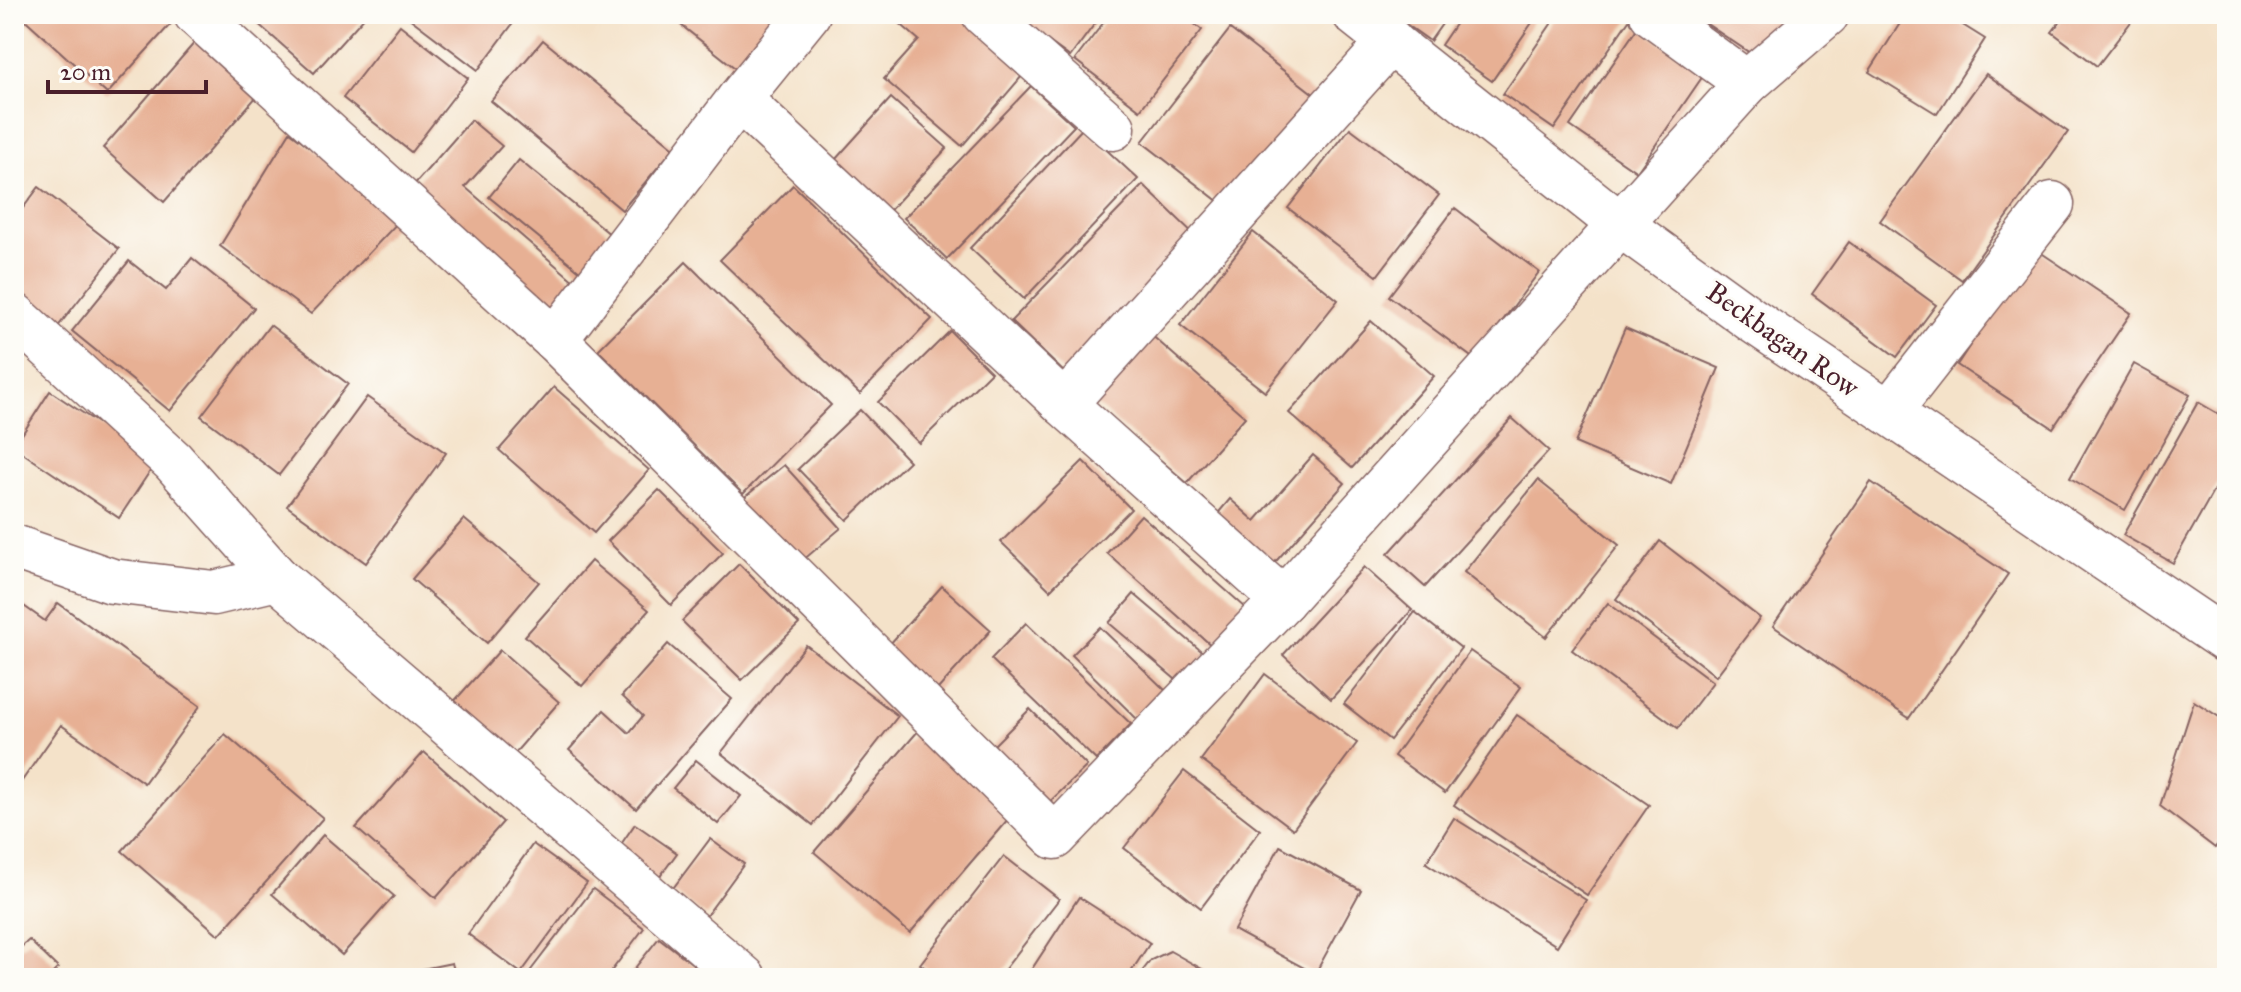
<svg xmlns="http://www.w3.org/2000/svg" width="2241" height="992" font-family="'IM FELL Great Primer',serif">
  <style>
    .building { fill: #e7b094 }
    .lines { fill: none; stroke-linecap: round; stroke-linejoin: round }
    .minor-casing { stroke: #866362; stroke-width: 47 }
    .minor { stroke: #fff; stroke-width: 44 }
    .labels { text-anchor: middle; stroke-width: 6; stroke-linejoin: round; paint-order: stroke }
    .street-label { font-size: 28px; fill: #4a1f2b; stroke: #fdfcf7 }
  </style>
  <rect width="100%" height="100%" fill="#fdfcf7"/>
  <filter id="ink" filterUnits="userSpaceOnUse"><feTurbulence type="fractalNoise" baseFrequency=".0125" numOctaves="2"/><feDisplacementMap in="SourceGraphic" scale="16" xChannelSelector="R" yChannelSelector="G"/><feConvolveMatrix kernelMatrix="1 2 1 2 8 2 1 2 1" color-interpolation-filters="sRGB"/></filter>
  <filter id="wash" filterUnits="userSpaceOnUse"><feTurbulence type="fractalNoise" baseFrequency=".006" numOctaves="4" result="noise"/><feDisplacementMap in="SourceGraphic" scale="32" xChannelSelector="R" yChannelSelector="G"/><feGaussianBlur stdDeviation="1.8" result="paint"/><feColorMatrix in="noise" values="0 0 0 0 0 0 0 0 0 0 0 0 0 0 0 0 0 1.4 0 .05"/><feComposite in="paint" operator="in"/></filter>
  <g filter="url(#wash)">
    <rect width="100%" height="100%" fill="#f4e2c9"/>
    <g id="blocks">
      <g class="building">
        <polygon points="19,14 176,14 178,16 107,94"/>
        <polygon points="247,14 367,14 314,73"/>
        <polygon points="404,14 520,14 478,70"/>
        <polygon points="682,14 786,14 744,75 676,21"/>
        <polygon points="889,14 963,14 1028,69 962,146 884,79 919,40"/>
        <polygon points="1011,14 1102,14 1070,57"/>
        <polygon points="1110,14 1182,14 1202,30 1140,110 1075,60"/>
        <polygon points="1392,14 1449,14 1430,41"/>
        <polygon points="1462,14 1538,14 1492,81 1441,45"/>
        <polygon points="1558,14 1633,14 1554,129 1503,94"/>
        <polygon points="1692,14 1799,14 1765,63"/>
        <polygon points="1906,14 1945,14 1985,39 1937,114 1869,72"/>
        <polygon points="2066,14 2137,14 2097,66 2052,32"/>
        <polygon points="400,25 468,78 411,152 343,98"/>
        <polygon points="1638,27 1705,73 1637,172 1570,126"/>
        <polygon points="1230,29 1320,99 1232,212 1142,142"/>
        <polygon points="203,33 265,87 164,202 103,148"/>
        <polygon points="543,40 674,148 622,210 491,101"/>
        <polygon points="1986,74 2068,132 1962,280 1880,221"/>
        <polygon points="1031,86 1074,126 947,259 904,218"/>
        <polygon points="891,98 947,148 880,221 825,171"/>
        <polygon points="471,120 502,146 465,187 575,282 545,316 406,194"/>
        <polygon points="1083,128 1138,179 1024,299 970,248"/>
        <polygon points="1350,128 1439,195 1377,276 1288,208"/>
        <polygon points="290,132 403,217 311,314 220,246"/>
        <polygon points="519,160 611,235 581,272 489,197"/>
        <polygon points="793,185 932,319 860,394 720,260"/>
        <polygon points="1143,185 1201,241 1069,377 1011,321"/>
        <polygon points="39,187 119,249 56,329 14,296 14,220"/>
        <polygon points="1455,208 1539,272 1474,359 1389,296"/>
        <polygon points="1253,232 1338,300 1265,392 1180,325"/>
        <polygon points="1849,242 1936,305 1897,357 1812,294"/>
        <polygon points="2034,248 2131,313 2053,428 1957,365"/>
        <polygon points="192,258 254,308 170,411 72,331 129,261 166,290"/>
        <polygon points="686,262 831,405 743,494 598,350"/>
        <polygon points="1371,321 1434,376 1352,468 1289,413"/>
        <polygon points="270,325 348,384 279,475 201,416"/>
        <polygon points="1625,328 1719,368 1671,484 1575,443"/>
        <polygon points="950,331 991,372 919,443 878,402"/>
        <polygon points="1149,333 1245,417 1187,483 1091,400"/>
        <polygon points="2134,364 2190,395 2125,510 2070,478"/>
        <polygon points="554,387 649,470 594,533 499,450"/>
        <polygon points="50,391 156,462 119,518 14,447"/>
        <polygon points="367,397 446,453 366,563 287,506"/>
        <polygon points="2198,402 2227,419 2227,467 2173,563 2123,535"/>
        <polygon points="860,410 909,461 847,520 798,469"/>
        <polygon points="1512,418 1549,451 1425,587 1388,554"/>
        <polygon points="1313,455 1345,483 1270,568 1214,518 1230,499 1255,521"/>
        <polygon points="1083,461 1131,509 1050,590 1001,542"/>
        <polygon points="784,465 841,528 795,567 735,505"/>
        <polygon points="1538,480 1619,545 1546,637 1464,572"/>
        <polygon points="1871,482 2008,574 1909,718 1773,626"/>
        <polygon points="659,490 723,553 671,605 608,541"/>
        <polygon points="1141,515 1246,608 1212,646 1107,553"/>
        <polygon points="464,519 539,582 487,643 412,579"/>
        <polygon points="1660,541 1760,618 1716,676 1616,599"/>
        <polygon points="591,561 649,610 582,686 525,636"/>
        <polygon points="739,564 799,624 742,680 682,621"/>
        <polygon points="1364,567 1412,610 1331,699 1283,655"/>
        <polygon points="942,586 991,630 929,699 880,655"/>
        <polygon points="1134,594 1206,655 1181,684 1109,623"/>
        <polygon points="14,599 45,621 58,603 200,706 144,783 61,725 19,785 14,781"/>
        <polygon points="1608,603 1713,682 1678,728 1572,650"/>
        <polygon points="1415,612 1461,648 1390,740 1344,704"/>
        <polygon points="1026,623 1131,724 1096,760 991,659"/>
        <polygon points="1100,627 1167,692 1139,721 1072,655"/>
        <polygon points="668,644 732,699 636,809 569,750 604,710 629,733 643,716 622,696"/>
        <polygon points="806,645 898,716 813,825 721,753"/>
        <polygon points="500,650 559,702 502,768 442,715"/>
        <polygon points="1470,651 1521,687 1445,793 1394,756"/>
        <polygon points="1265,674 1357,743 1293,829 1201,760"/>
        <polygon points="2194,701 2227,722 2227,829 2215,848 2160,806"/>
        <polygon points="1030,709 1087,766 1041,810 985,754"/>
        <polygon points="1517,715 1649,805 1587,895 1454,805"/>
        <polygon points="919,730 1015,811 910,933 814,852"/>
        <polygon points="225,734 323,818 219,935 122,851"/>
        <polygon points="424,752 503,822 436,898 356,828"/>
        <polygon points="696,760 741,796 718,824 673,788"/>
        <polygon points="1184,771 1260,830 1201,908 1124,848"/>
        <polygon points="1454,818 1586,900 1557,946 1426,863"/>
        <polygon points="635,824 677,853 656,882 615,853"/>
        <polygon points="323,835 394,896 342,955 272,894"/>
        <polygon points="710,839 744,864 706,916 671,891"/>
        <polygon points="533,844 587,883 521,973 468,934"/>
        <polygon points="1280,846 1361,890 1315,974 1234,930"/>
        <polygon points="1004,856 1059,899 998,978 939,978 920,964"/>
        <polygon points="593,889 644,928 606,978 525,978"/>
        <polygon points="1079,897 1150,943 1127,978 1026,978"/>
        <polygon points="659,938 711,978 627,978"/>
        <polygon points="29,940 58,968 48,978 14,978 14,945 19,949"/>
        <polygon points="1170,951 1218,978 1137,978 1151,960"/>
        <polygon points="452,963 456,978 383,978 383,977"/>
      </g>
    </g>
  </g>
  <g filter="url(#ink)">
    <use href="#blocks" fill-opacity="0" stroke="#866362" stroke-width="2"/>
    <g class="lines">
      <defs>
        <g id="minor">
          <polyline points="196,14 555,340 1055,837 1283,600 1747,83 1827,14"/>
          <polyline points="984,14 1113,128"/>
          <polyline points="1355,14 1621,225 1752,320 2227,641"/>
          <polyline points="1652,14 1747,83"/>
          <polyline points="739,99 1064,404 1283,600"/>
          <polyline points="14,315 173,461 277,578 744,978"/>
          <polyline points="555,340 739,99 808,14"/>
          <polyline points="1064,404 1391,41"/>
          <polyline points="1889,412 2052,204"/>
          <polyline points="14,547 112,581 214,593 277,578"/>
        </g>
      </defs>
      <use href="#minor" class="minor-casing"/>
      <use href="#minor" class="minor"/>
    </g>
  </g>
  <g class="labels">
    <g class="street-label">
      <text transform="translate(1783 339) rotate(35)" y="10">Beckbagan Row</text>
    </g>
  </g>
  <rect width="2241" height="992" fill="none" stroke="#fdfcf7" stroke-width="48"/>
  <path d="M48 80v12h158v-12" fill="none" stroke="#4a1f2b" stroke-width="4"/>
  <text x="60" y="80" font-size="24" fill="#4a1f2b" stroke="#fdfcf7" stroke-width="6" paint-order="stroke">20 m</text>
</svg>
